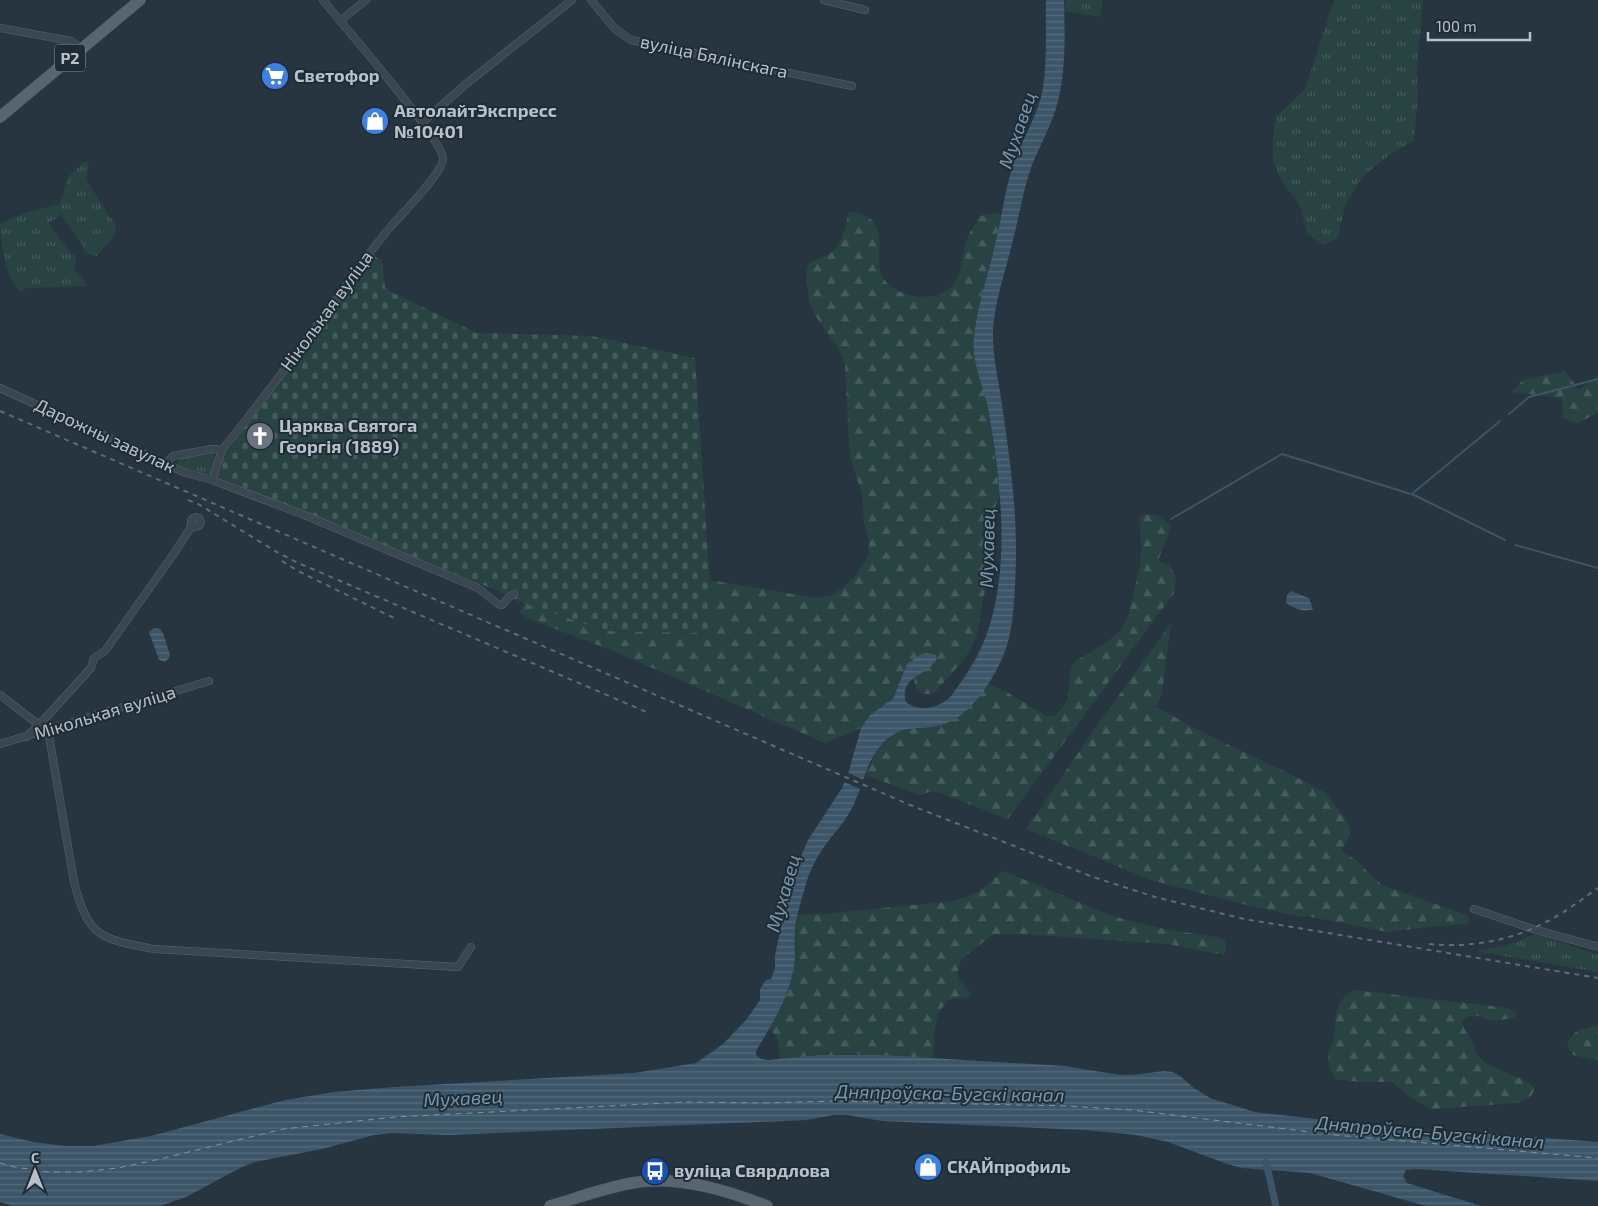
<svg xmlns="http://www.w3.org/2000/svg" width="1598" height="1206" font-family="'Exo 2',sans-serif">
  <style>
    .grass { fill: url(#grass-tufts) }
    .forest { fill: url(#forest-firs) }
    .cemetery { fill: url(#cemetery-stones) }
    .water { fill: url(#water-rules) }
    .pier { fill: #263540 }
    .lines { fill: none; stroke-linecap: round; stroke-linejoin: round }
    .stream { stroke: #3c5568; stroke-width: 2 }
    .canal { stroke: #3c5568; stroke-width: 7 }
    .ferry { stroke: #7896ac; stroke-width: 1; stroke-dasharray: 6 5; stroke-linecap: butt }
    .street-casing { stroke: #58646d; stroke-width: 8 }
    .primary-casing { stroke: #47525c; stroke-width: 12 }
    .street { stroke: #3a4650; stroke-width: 7 }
    .primary { stroke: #586570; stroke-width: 11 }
    .rail { stroke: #5d6b77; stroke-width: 2; stroke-dasharray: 5 5; stroke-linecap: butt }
    .labels { text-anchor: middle; stroke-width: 4; stroke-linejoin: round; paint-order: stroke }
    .shield { fill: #1f2b35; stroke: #89949d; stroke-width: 1 }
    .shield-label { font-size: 16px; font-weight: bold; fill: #b7c1ca }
    .street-label { font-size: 18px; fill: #b7c1ca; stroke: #1f2b35 }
    .poi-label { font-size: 18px; font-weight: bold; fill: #b7c1ca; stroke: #1f2b35; text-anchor: start }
    .water-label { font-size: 19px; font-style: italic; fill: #7896ac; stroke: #1f2b35 }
  </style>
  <defs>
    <pattern id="grass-tufts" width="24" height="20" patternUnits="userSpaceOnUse" patternTransform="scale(1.25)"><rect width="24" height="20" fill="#294342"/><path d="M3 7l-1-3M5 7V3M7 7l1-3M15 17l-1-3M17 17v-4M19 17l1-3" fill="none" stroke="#465c5c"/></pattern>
    <pattern id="forest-firs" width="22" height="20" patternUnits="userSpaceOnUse" patternTransform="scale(1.25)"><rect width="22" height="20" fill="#294342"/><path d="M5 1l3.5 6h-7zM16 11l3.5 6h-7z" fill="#465c5c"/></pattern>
    <pattern id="cemetery-stones" width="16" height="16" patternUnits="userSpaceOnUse" patternTransform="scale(1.25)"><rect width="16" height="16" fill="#294342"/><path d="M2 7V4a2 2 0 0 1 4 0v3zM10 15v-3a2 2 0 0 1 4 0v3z" fill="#465c5c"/></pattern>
    <pattern id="water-rules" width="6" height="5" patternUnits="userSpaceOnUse" patternTransform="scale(1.25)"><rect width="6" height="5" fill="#3c5568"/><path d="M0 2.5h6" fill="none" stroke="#566c7c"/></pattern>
  </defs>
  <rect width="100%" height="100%" fill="#263540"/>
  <g class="grass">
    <polygon points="1066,0 1103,0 1100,17 1064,11"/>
    <polygon points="1334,0 1423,0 1417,71 1418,93 1414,141 1389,155 1362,177 1345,205 1338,238 1323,245 1307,233 1300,205 1282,182 1273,159 1273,138 1276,117 1305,89"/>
    <path d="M86 161 89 165 86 180 116 226 115 235 97 256 85 253 82 244 61 215 49 223 70 253 75 255 76 259 75 270 88 286 27 288 20 292C5 273 1 249 0 224L24 213 60 204 68 177Z"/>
    <path d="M212 452C215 462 215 470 206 477L177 466 178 458Z"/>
    <polygon points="1536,934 1598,955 1598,972 1476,951 1507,945"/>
  </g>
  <g class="forest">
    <path d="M849 212C862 213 870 215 877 227 882 238 876 263 882 276 894 298 939 306 954 283 963 271 962 253 967 239 969 231 976 224 980 216L1001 212 996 240 980 303 974 340 975 363 983 386 989 415 1000 494 995 507 992 553 976 639 962 662 935 692 929 694H923L915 686 914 677 920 673 900 681 893 699 870 715 861 728 825 743 613 651 527 618 520 612 524 603 606 631 713 633 710 580 816 598 833 595 855 577 868 556 869 540 864 522 862 494 852 463 849 446 845 364 839 350 815 315 809 302 806 274 808 264C814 260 828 256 832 252 843 244 845 225 849 212Z"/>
    <polygon points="1565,371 1579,390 1598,376 1598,413 1577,423 1563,418 1562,398 1511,392 1523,380"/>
    <path d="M1143 515C1158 514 1161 514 1170 527L1167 538 1158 561 1169 565 1176 577 1174 593 1008 819 940 793 929 792 920 795 865 775 878 749 896 732 914 727H923L960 715 978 698 987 684 1005 691 1047 716H1055L1068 700 1070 673 1074 662 1107 642 1122 629 1129 613 1140 565 1141 546 1139 519Z"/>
    <polygon points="1171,623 1162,694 1156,707 1210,736 1296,777 1326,793 1347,821 1350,830 1350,836 1341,850 1357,861 1382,885 1466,915 1469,918 1469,922 1466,924 1439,926 1387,932 1306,916 1300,917 1246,905 1151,880 1026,829 1091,734"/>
    <path d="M1003 871 1115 917 1165 929 1221 938 1226 943V950L1224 955 1167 944 1023 934H994L965 956 960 962 957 973 960 981 971 993 969 997 948 1000 938 1014 934 1033 933 1058 848 1054 780 1059 778 1040 770 1029 785 996 796 949 795 934 798 915 822 914 954 901C978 894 986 887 1003 871Z"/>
    <path d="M1354 990 1508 1008 1517 1013 1514 1018 1493 1021 1478 1016 1467 1017 1462 1022C1463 1028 1467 1033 1471 1039 1474 1044 1475 1051 1479 1056 1491 1073 1523 1073 1535 1089L1530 1098 1519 1103 1431 1109 1410 1097 1392 1082H1359L1335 1079C1330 1070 1327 1063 1329 1052 1330 1048 1333 1045 1333 1041 1338 1020 1330 1003 1354 990Z"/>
    <path d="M1595 1026 1598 1027V1061L1573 1055 1567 1046C1572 1030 1579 1030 1595 1026Z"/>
  </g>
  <polygon class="cemetery" points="372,255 382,260 385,287 391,292 477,333 592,336 695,358 713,633 606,631 515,600 510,596 216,476 219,463"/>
  <g class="water">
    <path d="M1046 0H1064C1065 34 1066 72 1057 105 1051 126 1040 145 1032 165 1023 190 1019 217 1012 244 1005 273 995 300 993 330 992 355 999 381 1002 405 1011 467 1019 523 1015 586 1014 603 1013 622 1009 638 1002 667 977 710 949 722 919 735 901 717 876 752 865 768 862 788 853 806 845 823 830 837 820 853 813 864 807 878 804 891 800 904 796 918 795 931 794 943 796 954 794 966 789 997 772 1025 756 1051V1055L761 1059 769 1060 821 1055H881L1065 1066 1120 1075H1132L1164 1071 1173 1072 1180 1076 1194 1088 1210 1098 1255 1112 1441 1133 1493 1134 1598 1142V1181L1416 1169 1406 1170 1403 1176 1407 1183 1481 1206H1426L1310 1173 1242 1168 1227 1164 1168 1142 1136 1135 1085 1130 882 1121 847 1115H834L807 1120 449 1135 392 1133 374 1135 322 1149 255 1162 242 1167 186 1197 160 1206H12L0 1202V1134L33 1142 65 1146H93L151 1136 285 1100 334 1092 394 1087 634 1073 696 1063 723 1044 746 1020 760 1000V989L766 980 771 979 775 968V955L787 898 796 868 808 840 842 788 848 774 861 728 870 715 893 699 907 664 920 655 926 653 936 655 937 658C932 674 898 676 906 702 919 713 940 708 951 696 965 677 978 658 986 636 1011 569 1001 483 989 414 985 388 971 364 974 338 977 305 989 273 996 240 1002 215 1005 190 1013 165 1021 141 1037 117 1042 93 1048 62 1045 31 1046 0Z"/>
    <path d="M1291 591 1309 598 1313 609C1304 613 1293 608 1286 603L1287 595Z"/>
    <polygon points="154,628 160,629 163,633 170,655 169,658 165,662 159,660 150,635 149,632"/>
  </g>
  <polygon class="pier" points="846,772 866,781 863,790 842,781"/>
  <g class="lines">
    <g class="stream">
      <polyline points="1509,414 1529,397 1598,379"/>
      <polyline points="1413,493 1500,421"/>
      <polyline points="1171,519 1282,454 1414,495 1505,540"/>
      <polyline points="1515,545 1598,568"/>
    </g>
    <polyline class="canal" points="1266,1162 1276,1206"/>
    <polyline class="ferry" points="0,1163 15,1167 48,1172 81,1172 118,1168 160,1159 283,1129 395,1117 686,1102 762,1103 840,1101 1067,1106 1132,1110 1335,1135 1598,1158"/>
    <defs>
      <g id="street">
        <polyline points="591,0 615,29 631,40 852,86"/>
        <polyline points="824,0 865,10"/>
        <polyline points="340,21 366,0"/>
        <polyline points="0,28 71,41 82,48"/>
        <polyline points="423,122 466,84 572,0"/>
        <polyline points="0,388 186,473 212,480"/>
        <polyline points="222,450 212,480 302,514 478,588 498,604 502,605 510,596 514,594"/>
        <path d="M166 463 173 456 212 449 222 450C259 405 293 358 327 312 348 282 369 252 393 224 403 213 443 172 443 159 444 140 341 23 323 0"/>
        <path d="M0 695 39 725 48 730 74 882C88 937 100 939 154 949L458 967 471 947"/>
        <polyline points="26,737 39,725 91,668 94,658 105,651 175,552 191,527 191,520 195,517 199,518 201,522 199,526 191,527"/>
        <polyline points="0,744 209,681"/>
        <polyline points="1474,909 1533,929 1598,947"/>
      </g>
      <g id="primary">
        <polyline points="0,117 140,0"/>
        <path d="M550 1206C577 1198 604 1188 632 1183 674 1175 727 1190 767 1206"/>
      </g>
    </defs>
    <use href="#street" class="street-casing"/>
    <use href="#primary" class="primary-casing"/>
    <use href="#street" class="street"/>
    <use href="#primary" class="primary"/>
    <g class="rail">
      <polyline points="0,411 910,805 1093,877 1155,897 1244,919 1598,978"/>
      <polyline points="188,500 200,505 275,551 296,562 649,713"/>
      <polyline points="282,561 298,571 396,619"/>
      <path d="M1429 944C1469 948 1511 941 1546 922 1564 913 1581 900 1598 888"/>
    </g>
  </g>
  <defs>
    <symbol id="supermarket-disc" viewBox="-11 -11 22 22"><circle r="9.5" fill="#3f7fe0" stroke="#1f2b35"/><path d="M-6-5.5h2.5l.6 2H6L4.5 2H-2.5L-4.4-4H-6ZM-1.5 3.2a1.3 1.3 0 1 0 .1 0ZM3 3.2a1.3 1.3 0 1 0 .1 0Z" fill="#fff"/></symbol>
    <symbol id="shop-disc" viewBox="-11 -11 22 22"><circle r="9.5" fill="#3f7fe0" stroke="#1f2b35"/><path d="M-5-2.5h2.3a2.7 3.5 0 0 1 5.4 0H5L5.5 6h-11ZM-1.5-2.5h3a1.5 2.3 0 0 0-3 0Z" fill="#fff"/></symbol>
    <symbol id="church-disc" viewBox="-11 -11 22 22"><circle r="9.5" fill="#6b7280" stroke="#1f2b35"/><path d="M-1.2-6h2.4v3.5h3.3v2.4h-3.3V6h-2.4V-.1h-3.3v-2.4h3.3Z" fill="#fff"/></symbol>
    <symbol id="bus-disc" viewBox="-11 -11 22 22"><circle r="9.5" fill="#1a4fb4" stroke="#1f2b35"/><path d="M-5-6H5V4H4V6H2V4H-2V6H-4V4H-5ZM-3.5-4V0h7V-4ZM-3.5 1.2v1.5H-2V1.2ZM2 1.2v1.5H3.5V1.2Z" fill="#fff"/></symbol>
  </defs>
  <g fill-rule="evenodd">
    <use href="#supermarket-disc" x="259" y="60" width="32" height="32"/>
    <use href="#shop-disc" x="359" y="105" width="32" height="32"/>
    <use href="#church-disc" x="244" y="420" width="32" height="32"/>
    <use href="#shop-disc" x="912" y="1151" width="32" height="32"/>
    <use href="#bus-disc" x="639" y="1155" width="32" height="32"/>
  </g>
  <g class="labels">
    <rect class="shield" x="55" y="44.5" width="30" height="27" rx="4"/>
    <g class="shield-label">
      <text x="70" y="64">Р2</text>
    </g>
    <g class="street-label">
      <text transform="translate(714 57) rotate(12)" y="6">вуліца Бялінскага</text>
      <text transform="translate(327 311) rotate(-54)" y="6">Ніколькая вуліца</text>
      <text transform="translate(105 436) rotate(25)" y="6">Дарожны завулак</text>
      <text transform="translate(105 713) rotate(-17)" y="6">Міколькая вуліца</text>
    </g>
    <g class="poi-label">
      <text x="294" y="82">Светофор</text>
      <text x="394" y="117">АвтолайтЭкспресс<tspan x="394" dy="21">№10401</tspan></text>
      <text x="279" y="432">Царква Святога<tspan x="279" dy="21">Георгія (1889)</tspan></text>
      <text x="947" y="1173">СКАЙпрофиль</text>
      <text x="674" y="1177">вуліца Свярдлова</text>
    </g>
    <g class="water-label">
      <text transform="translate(1017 130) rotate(-71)" y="7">Мухавец</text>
      <text transform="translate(987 548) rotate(-89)" y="7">Мухавец</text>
      <text transform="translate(783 893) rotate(-74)" y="7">Мухавец</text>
      <text transform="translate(950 1093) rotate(1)" y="7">Дняпроўска-Бугскі канал</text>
      <text transform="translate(463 1098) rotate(-3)" y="7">Мухавец</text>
      <text transform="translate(1430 1132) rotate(5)" y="7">Дняпроўска-Бугскі канал</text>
    </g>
  </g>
  <g transform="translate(35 1171)" stroke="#1f2b35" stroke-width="4" paint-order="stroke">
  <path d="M0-4L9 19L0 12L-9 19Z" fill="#b7c1ca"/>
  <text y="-8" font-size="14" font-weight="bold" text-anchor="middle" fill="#b7c1ca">С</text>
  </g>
  <path d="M1428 32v8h102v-8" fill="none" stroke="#b7c1ca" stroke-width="2.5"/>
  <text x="1436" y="32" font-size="15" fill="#b7c1ca" stroke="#1f2b35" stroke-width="4" paint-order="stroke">100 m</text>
</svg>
